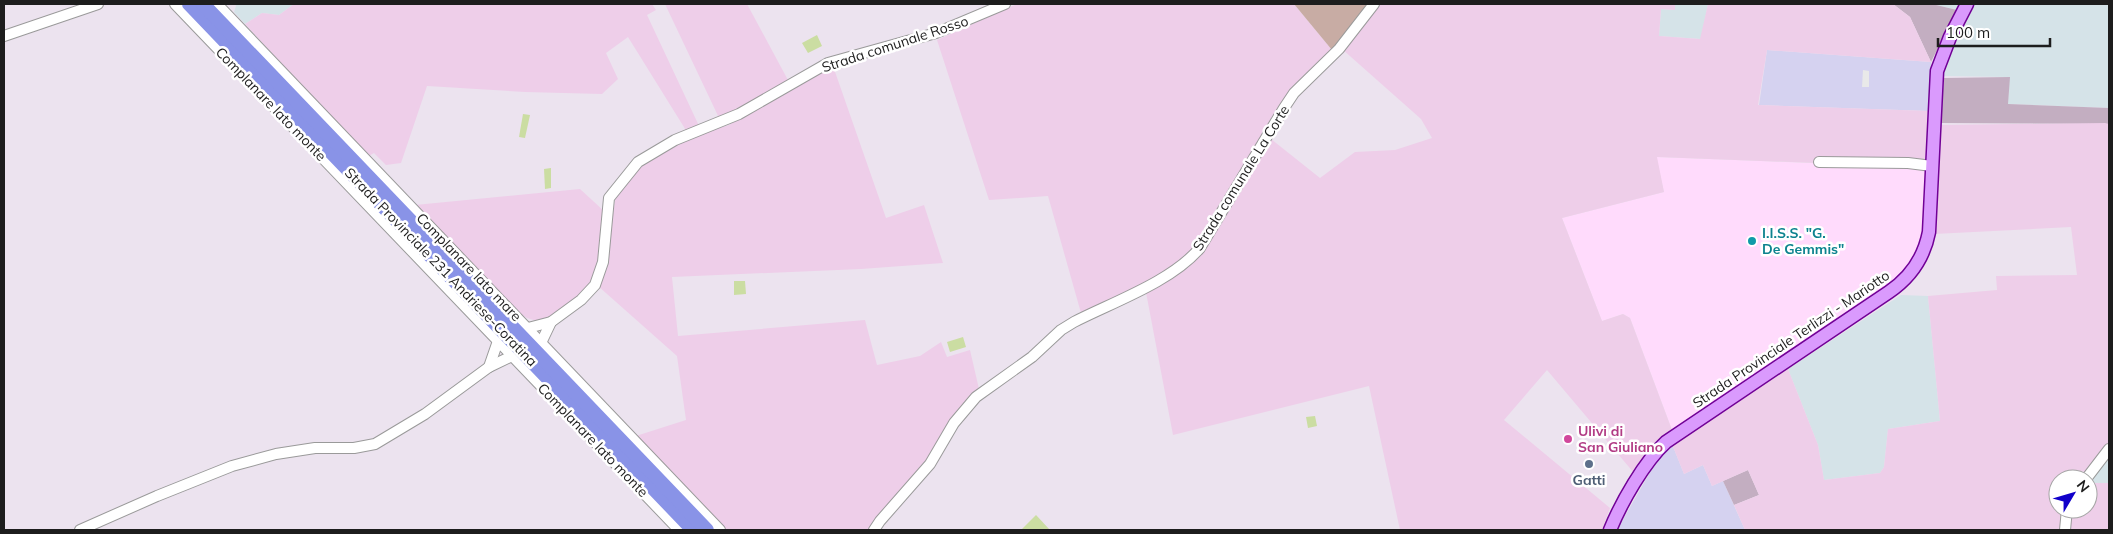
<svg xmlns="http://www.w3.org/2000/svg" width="2113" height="534" font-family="Mulish,sans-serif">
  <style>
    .commercial { fill: #d5d2f0 }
    .industrial { fill: #d5e3e8 }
    .education { fill: #ffdbfc }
    .construction { fill: #c3aec1 }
    .farmland { fill: #eecee9 }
    .cemetery { fill: #c8aca4 }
    .parking { fill: #e9e9e9 }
    .water { fill: #cbdda2 }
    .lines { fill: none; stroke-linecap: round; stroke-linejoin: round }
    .minor-casing { stroke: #9a9a9a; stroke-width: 12 }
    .major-casing { stroke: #710096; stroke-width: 15 }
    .highway-casing { stroke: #2252db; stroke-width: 16 }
    .minor { stroke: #fff; stroke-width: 10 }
    .major { stroke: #da9afd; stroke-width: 12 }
    .highway { stroke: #8993e7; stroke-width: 14 }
    .culture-dot { fill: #0f9aa8; stroke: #fff; stroke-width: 2 }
    .hotel-dot { fill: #d1479c; stroke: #fff; stroke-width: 2 }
    .service-dot { fill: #5c6f8a; stroke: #fff; stroke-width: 2 }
    .labels { text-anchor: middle; stroke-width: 5; stroke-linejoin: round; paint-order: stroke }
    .street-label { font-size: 14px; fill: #1d1d1d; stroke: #fff }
    .culture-label { font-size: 14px; font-weight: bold; fill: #0d838f; stroke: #fff; text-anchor: start }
    .hotel-label { font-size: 14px; font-weight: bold; fill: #b23c85; stroke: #fff; text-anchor: start }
    .service-label { font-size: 14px; font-weight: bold; fill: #4e5e75; stroke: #fff }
  </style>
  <rect width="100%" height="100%" fill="#ece3ef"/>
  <g class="commercial">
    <polygon points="1767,50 1931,62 1929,111 1759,105"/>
    <polygon points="1672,444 1684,474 1703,465 1712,486 1723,481 1745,530 1617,530 1653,467"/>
  </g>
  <g class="industrial">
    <polygon points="235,4 294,4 279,15 262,13 245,24 234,12 236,6"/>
    <polygon points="1675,4 1708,4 1701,39 1659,36 1661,9 1675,10"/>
    <polygon points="1932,4 1960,4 1957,10"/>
    <polygon points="1967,4 2109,4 2109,108 2008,104 2009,77 1942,76"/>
    <polygon points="1901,295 1928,296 1940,421 1888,429 1884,467 1880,473 1824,480 1818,445 1788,369"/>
    <polygon points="2109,449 2109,483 2088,483"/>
  </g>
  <polygon class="education" points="1656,157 1919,167 1926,169 1923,234 1912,262 1896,281 1672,430 1630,318 1623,314 1602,321 1562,218 1664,192"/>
  <g class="construction">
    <polygon points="1893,4 1932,4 1957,10 1931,62 1910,17"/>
    <polygon points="2010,77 2008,104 2109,108 2109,124 1940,123 1944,78"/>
    <polygon points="1748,470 1759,495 1734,505 1723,481"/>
  </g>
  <g class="farmland">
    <polygon points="294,4 652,4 656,10 647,15 700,128 687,132 628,37 606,53 618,79 602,94 525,92 427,86 401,163 386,165 374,153 367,157 245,24 262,13 279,15"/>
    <polygon points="665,4 747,4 789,82 720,120"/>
    <polygon points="1017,4 1294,4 1332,50 1301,80 1206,230 1187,256 1165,274 1081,313 1048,196 989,200 937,40"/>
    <polygon points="1378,4 1675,4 1675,10 1661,9 1659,36 1700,39 1708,4 1893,4 1910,17 1931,62 1767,50 1758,105 1929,111 1926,169 1919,167 1657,157 1664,192 1562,218 1602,321 1623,314 1630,318 1672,430 1655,444 1634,473 1547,370 1504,420 1610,508 1602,530 1400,530 1369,386 1173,435 1145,287 1186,263 1271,139 1320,178 1355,152 1395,150 1432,138 1421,119 1342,49"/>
    <polygon points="833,66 886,218 924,205 943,263 861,269 672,277 678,336 865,320 877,365 920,356 941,342 947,357 970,350 979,389 944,432 924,465 870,530 726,530 636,436 686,420 677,356 598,286 604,273 616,195 646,161 699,134 729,125 790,87"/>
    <polygon points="2105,123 2109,124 2109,449 2086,479 2058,479 2058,509 2088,509 2088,483 2109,483 2109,530 1745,530 1734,505 1759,495 1748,470 1712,486 1703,465 1684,474 1672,444 1774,375 1788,369 1818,445 1824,480 1880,473 1884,467 1888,429 1940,421 1928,296 1997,290 1996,276 2077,275 2071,227 1934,234 1940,125"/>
    <polygon points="580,189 604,211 596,272 587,289 549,319 537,321 527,318 519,313 415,205"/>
  </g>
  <polygon class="cemetery" points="1294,4 1367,4 1332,50"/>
  <polygon class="parking" points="1863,70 1869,71 1869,87 1862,87"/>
  <g class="water">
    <polygon points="817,35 822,46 808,53 802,43"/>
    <polygon points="523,114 530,115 525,138 519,137"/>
    <polygon points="551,168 551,188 545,189 544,169"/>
    <polygon points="734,281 745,281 746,294 734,295"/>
    <polygon points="963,337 966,347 950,352 947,342"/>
    <polygon points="1315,416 1317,426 1308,428 1306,417"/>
    <polygon points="1036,515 1050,530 1021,530"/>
  </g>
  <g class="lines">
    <defs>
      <g id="minor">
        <polyline points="175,4 679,530"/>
        <polyline points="217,4 720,530"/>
        <polyline points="4,36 98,4"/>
        <polyline points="1819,162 1908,163 1932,166"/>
        <polyline points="528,328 551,322 581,300 595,285 603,262 609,198 638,162 675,140 739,114 828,63 936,33 1005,4"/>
        <polyline points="541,343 551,322"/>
        <polyline points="489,367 498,341"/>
        <polyline points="2086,479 2109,449"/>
        <polyline points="80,530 157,496 232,466 276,454 315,448 354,448 375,444 425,414 489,367 512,356"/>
        <path d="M874 530 880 521 930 464 954 423 976 397 1032 357 1061 330 1074 322C1113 302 1171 282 1200 248L1284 108 1294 93 1339 49 1374 4"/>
        <polyline points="2065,530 2067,509"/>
      </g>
      <path id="major" d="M1610 530C1621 503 1644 462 1666 442L1889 292C1911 277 1924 258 1929 232L1937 71 1950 37 1967 4"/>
      <g id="highway">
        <polyline points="189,4 693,530"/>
        <polyline points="203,4 707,530"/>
      </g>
    </defs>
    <use href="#minor" class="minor-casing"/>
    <use href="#major" class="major-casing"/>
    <use href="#highway" class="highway-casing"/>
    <use href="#minor" class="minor"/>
    <use href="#major" class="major"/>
    <use href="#highway" class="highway"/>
  </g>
  <circle class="culture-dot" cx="1752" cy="241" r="5"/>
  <circle class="hotel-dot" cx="1568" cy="439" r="5"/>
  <circle class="service-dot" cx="1589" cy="464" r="5"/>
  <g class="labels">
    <g class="street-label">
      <text transform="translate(895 44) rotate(-18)" y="5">Strada comunale Rosso</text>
      <text transform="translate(271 104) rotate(46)" y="5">Complanare lato monte</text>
      <text transform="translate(1241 178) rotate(-58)" y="5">Strada comunale La Corte</text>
      <text transform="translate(441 267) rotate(46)" y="5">Strada Provinciale 231 Andriese-Coratina</text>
      <text transform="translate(469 267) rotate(46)" y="5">Complanare lato mare</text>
      <text transform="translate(1791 339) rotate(-34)" y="5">Strada Provinciale Terlizzi - Mariotto</text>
      <text transform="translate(593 440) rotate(46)" y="5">Complanare lato monte</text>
    </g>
    <g class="culture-label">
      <text x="1762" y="238">I.I.S.S. "G.<tspan x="1762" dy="16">De Gemmis"</tspan></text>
    </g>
    <g class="hotel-label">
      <text x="1578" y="436">Ulivi di<tspan x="1578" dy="16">San Giuliano</tspan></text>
    </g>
    <g class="service-label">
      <text x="1589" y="485">Gatti</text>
    </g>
  </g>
  <rect width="2113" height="534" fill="none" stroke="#1d1d1d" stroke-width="10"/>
  <g transform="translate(2073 494) rotate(52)"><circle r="24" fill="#ffffff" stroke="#a5a5a5"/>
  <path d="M0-4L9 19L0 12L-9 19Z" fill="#1100ca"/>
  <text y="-8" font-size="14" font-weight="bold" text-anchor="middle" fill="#1d1d1d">N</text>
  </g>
  <path d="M1938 38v8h112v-8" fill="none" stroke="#1d1d1d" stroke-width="2.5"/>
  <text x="1946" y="38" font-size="15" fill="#1d1d1d" stroke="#ffffff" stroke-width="4" paint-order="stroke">100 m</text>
</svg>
